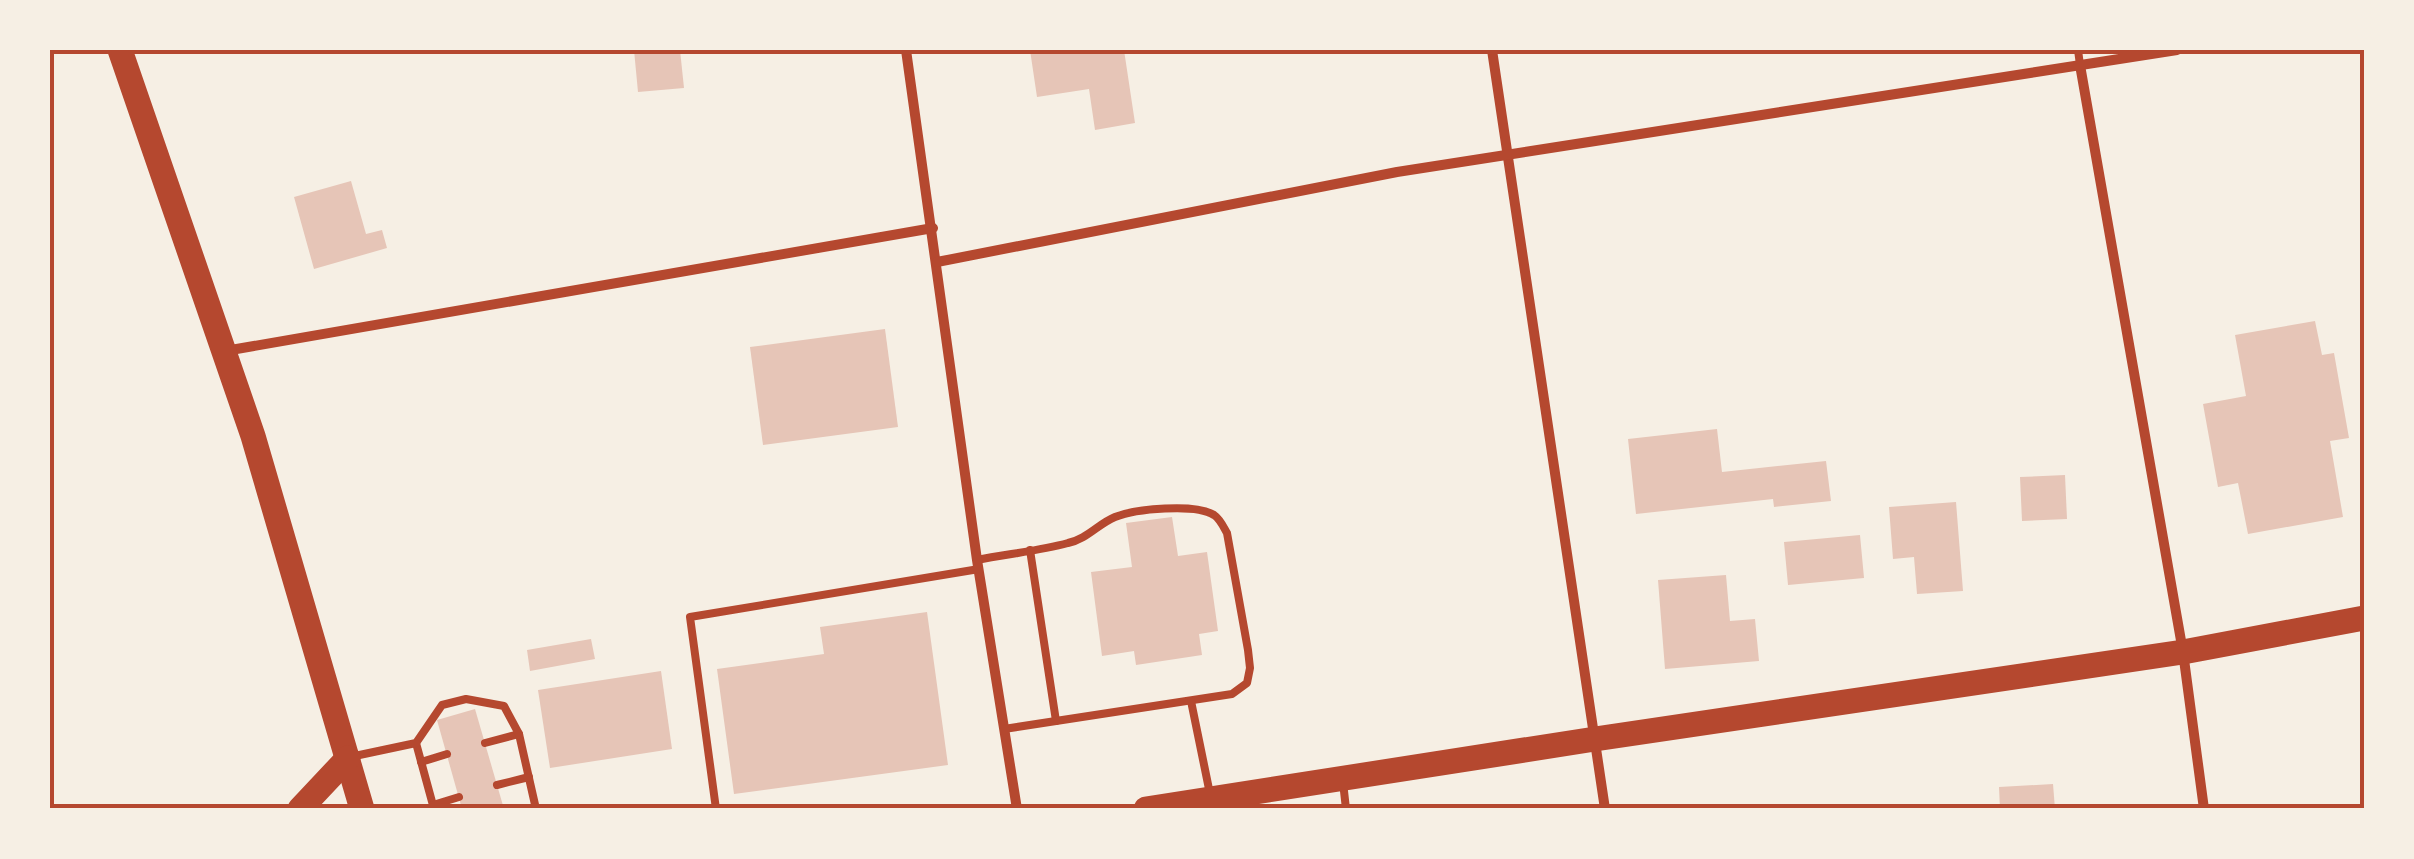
<svg xmlns="http://www.w3.org/2000/svg" width="2414" height="859" font-family="Lato,sans-serif">
  <style>
    .building { fill: #e6c5b7 }
    .lines { fill: none; stroke-linecap: round; stroke-linejoin: round }
    .service { stroke: #b5482f; stroke-width: 8 }
    .minor { stroke: #b5482f; stroke-width: 10 }
    .primary { stroke: #b5482f; stroke-width: 25 }
    .neatline { fill: none; stroke: #b5482f; stroke-width: 4 }
  </style>
  <rect width="100%" height="100%" fill="#f6efe4"/>
  <g class="building">
    <polygon points="634,50 680,50 684,88 638,92"/>
    <polygon points="1030,50 1124,50 1135,123 1095,130 1089,89 1037,97"/>
    <polygon points="351,181 366,234 382,230 387,248 314,269 294,197"/>
    <polygon points="2315,321 2322,355 2334,353 2349,438 2330,441 2343,517 2248,534 2238,483 2218,487 2203,404 2246,396 2235,335"/>
    <polygon points="885,329 898,427 763,445 750,347"/>
    <polygon points="1717,429 1722,472 1826,461 1831,501 1774,507 1773,499 1636,514 1628,439"/>
    <polygon points="2065,475 2067,519 2022,521 2020,477"/>
    <polygon points="1956,502 1963,591 1917,594 1914,557 1893,559 1889,507"/>
    <polygon points="1172,517 1178,556 1207,552 1218,631 1199,634 1202,655 1136,665 1134,651 1102,656 1091,572 1132,567 1126,523"/>
    <polygon points="1860,535 1864,578 1788,585 1784,542"/>
    <polygon points="1726,575 1730,621 1755,619 1759,661 1665,669 1658,580"/>
    <polygon points="927,612 948,765 734,794 717,669 824,654 820,627"/>
    <polygon points="591,639 595,659 530,671 527,650"/>
    <polygon points="661,671 672,749 550,768 538,690"/>
    <polygon points="475,709 504,809 462,809 437,720"/>
    <polygon points="2053,784 2055,809 2000,809 1999,787"/>
  </g>
  <g class="lines">
    <g class="service">
      <polyline points="2078,50 2080,65"/>
      <polyline points="1030,550 1056,721"/>
      <path d="M977 560C1007 554 1039 551 1068 543 1087 539 1098 524 1115 517 1135 509 1195 503 1214 515 1220 519 1223 526 1227 533L1248 650 1250 668 1247 683 1232 694 1004 729"/>
      <polyline points="1191,701 1210,794"/>
      <polyline points="416,743 434,809"/>
      <polyline points="485,743 519,734"/>
      <polyline points="350,757 416,743 442,705 466,699 504,706 519,734 536,809"/>
      <polyline points="421,762 447,754"/>
      <polyline points="1343,782 1346,809"/>
      <polyline points="497,785 529,777"/>
      <polyline points="433,805 459,797"/>
      <polyline points="716,809 690,617 979,569"/>
    </g>
    <g class="minor">
      <polyline points="906,50 977,560 1017,809"/>
      <polyline points="1492,50 1605,809"/>
      <polyline points="2080,65 2183,652 2204,809"/>
      <polyline points="937,262 1397,172 2177,50"/>
      <polyline points="225,351 933,228"/>
    </g>
    <g class="primary">
      <polyline points="120,50 253,436 362,809"/>
      <polyline points="300,809 348,758"/>
      <polyline points="1146,809 1595,739 2183,652 2364,618"/>
    </g>
  </g>
  <rect width="2414" height="859" fill="none" stroke="#f6efe4" stroke-width="105"/>
  <rect x="52" y="52" width="2310" height="754" class="neatline"/>
</svg>
